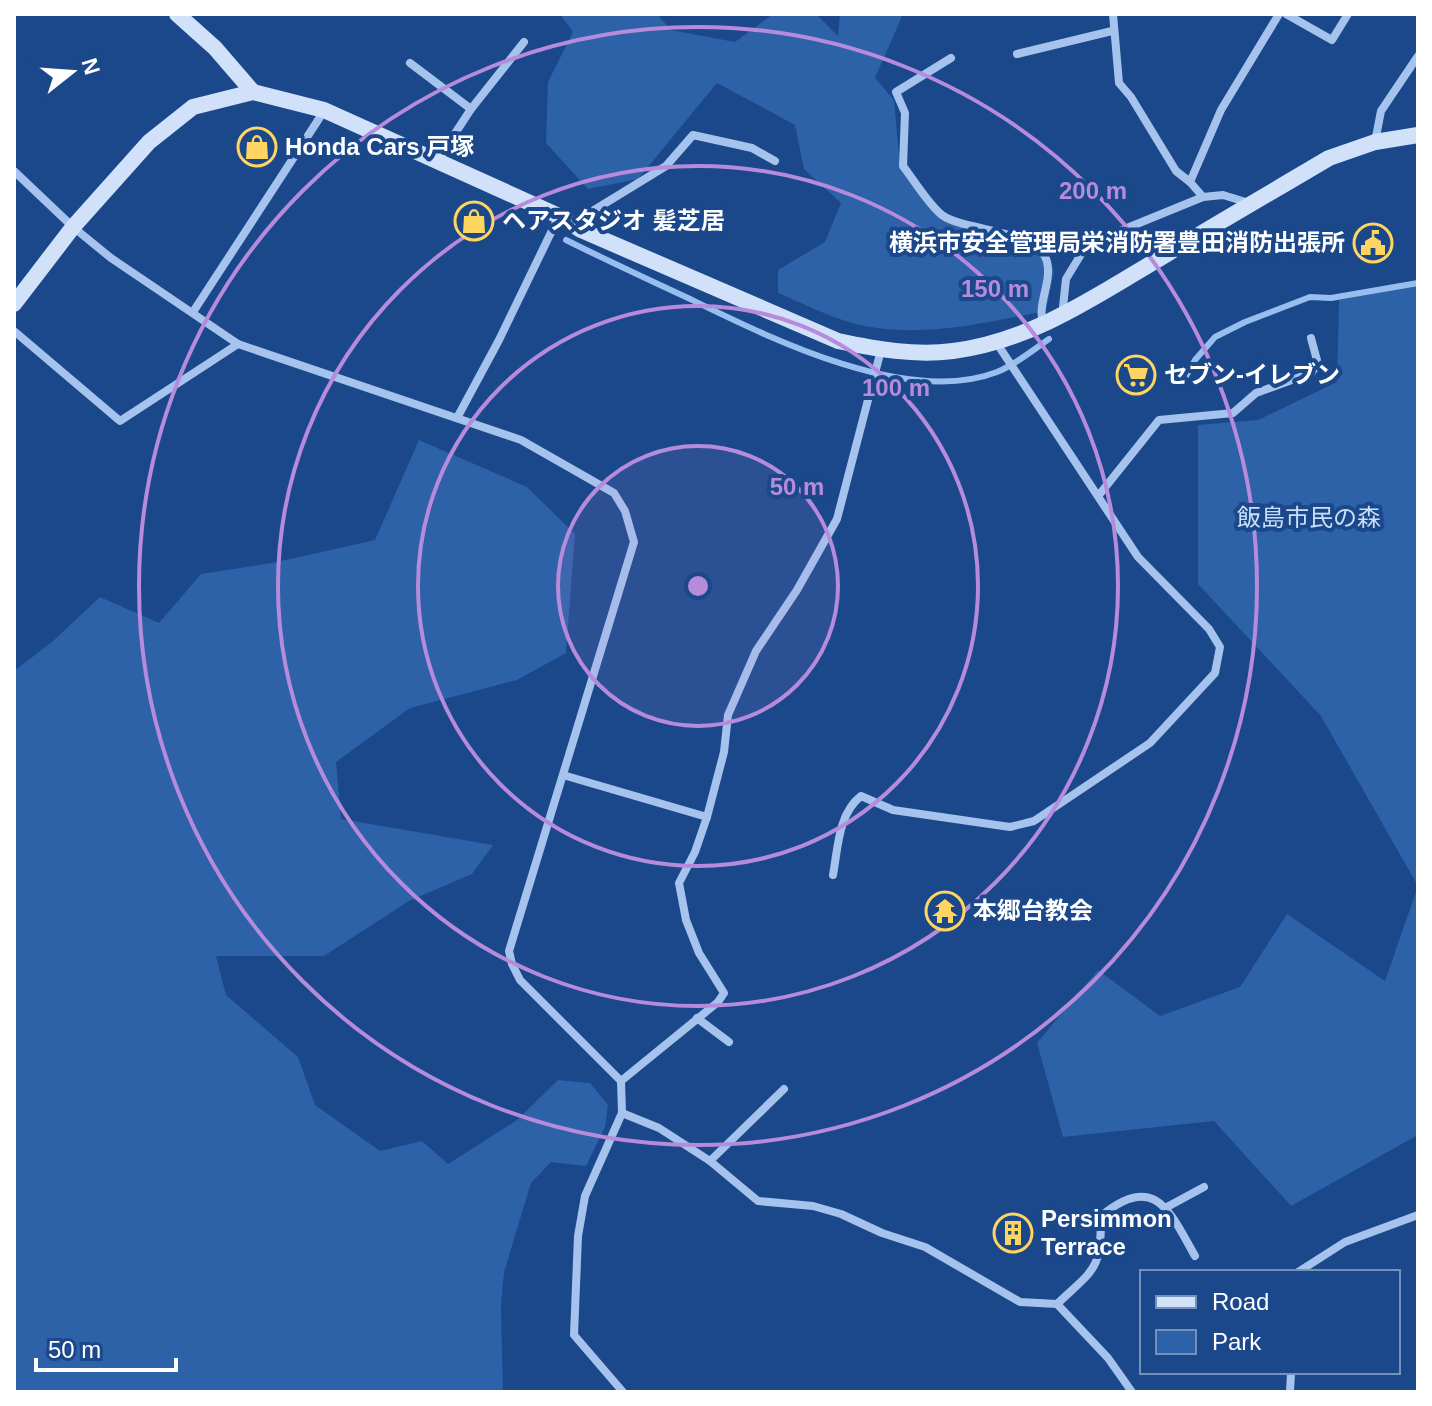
<svg xmlns="http://www.w3.org/2000/svg" width="1432" height="1406" font-family="Helvetica,'Noto Sans JP',sans-serif">
  <style>
    .green { fill: #2d61a8 }
    .lines { fill: none; stroke-linecap: round; stroke-linejoin: round }
    .stream { stroke: #97beef; stroke-width: 6 }
    .street { stroke: #a5c3ed; stroke-width: 8 }
    .secondary { stroke: #d1e1f9; stroke-width: 16 }
    .ring { fill: none; stroke: #b68bdc; stroke-width: 4 }
    .labels { text-anchor: middle; stroke-width: 8; stroke-linejoin: round; paint-order: stroke }
    .poi-label { font-size: 24px; font-weight: bold; fill: #fff; stroke: #1a488a; text-anchor: start }
    .park-label { font-size: 24px; fill: #cadef9; stroke: #1a488a }
    .centre { fill: #b68bdc; stroke: #1a488a; stroke-width: 4 }
    .ring-label { font-size: 24px; text-anchor: middle; font-weight: bold; fill: #b68bdc; stroke: #1a488a; stroke-width: 8; stroke-linejoin: round; paint-order: stroke }
  </style>
  <rect width="100%" height="100%" fill="#1a488a"/>
  <g class="green">
    <path d="M560 14H657L671 30 735 42 773 14H816L838 36 840 14H903L875 78 894 100 900 166 941 217 1048 250 1054 271 1046 311C984 323 916 340 852 323 827 316 802 303 778 293V270L825 242 841 203 804 169 795 125 717 83 638 179 588 189 546 143 548 82 573 32Z"/>
    <polygon points="1418,285 1418,886 1321,716 1198,584 1198,425 1258,420 1337,382 1339,300"/>
    <polygon points="419,440 527,487 575,534 566,653 517,680 410,708 336,762 341,819 493,845 472,874 409,901 324,956 216,956 226,995 298,1057 315,1105 380,1151 422,1141 448,1164 517,1120 558,1080 590,1083 608,1105 605,1127 586,1166 551,1162 531,1183 504,1272 501,1307 503,1392 14,1392 14,671 52,642 100,597 159,623 201,574 272,563 375,540"/>
    <polygon points="1418,886 1418,1135 1291,1206 1214,1121 1063,1137 1037,1043 1098,970 1160,1016 1240,987 1287,914 1385,981"/>
  </g>
  <g class="lines">
    <g class="stream">
      <path d="M566 240C606 260 647 279 688 298 768 337 907 407 997 372 1015 365 1033 350 1049 339"/>
      <polyline points="1185,378 1195,360 1215,337 1245,322 1310,297 1331,298 1418,283"/>
    </g>
    <g class="street">
      <polyline points="1113,14 1119,83 1131,97 1176,171 1190,182 1203,197 1223,195 1249,203"/>
      <polyline points="1286,14 1332,40 1348,14"/>
      <polyline points="1017,54 1112,31"/>
      <path d="M951 58 896 92 905 113 903 166C913 179 929 205 942 215 965 232 1040 229 1047 262 1052 283 1037 303 1043 324"/>
      <polyline points="410,63 471,109"/>
      <polyline points="1375,142 1381,111 1418,56"/>
      <polyline points="437,161 471,109 524,42"/>
      <polyline points="14,171 73,227 111,258 238,344 521,440 614,493 625,511 634,542 509,951 512,964 520,980 621,1081 622,1113 659,1128 710,1161 758,1201 813,1206 841,1214 882,1233 925,1247 1020,1302 1057,1304 1108,1358 1132,1392"/>
      <polyline points="1190,182 1221,110 1279,14"/>
      <polyline points="581,229 591,212 666,166 693,135 752,148 775,161"/>
      <polyline points="193,312 324,111"/>
      <polyline points="1062,316 1066,279 1083,251 1105,237 1203,197"/>
      <polyline points="14,331 120,421 238,344"/>
      <polyline points="457,418 499,340 559,216"/>
      <polyline points="1099,495 1159,420 1233,413 1256,393 1311,373 1318,364 1311,338"/>
      <polyline points="563,775 707,817"/>
      <path d="M833 875C838 848 838 814 861 796L893 810 1010 827 1034 821 1150 743 1215 673 1220 647 1209 629 1138 557 996 342"/>
      <polyline points="697,1018 729,1042"/>
      <polyline points="621,1081 718,1002 724,993 699,953 686,920 679,883 695,852 707,817 724,752 728,715 756,651 797,590 837,519 881,350"/>
      <polyline points="622,1113 585,1196 578,1236 574,1335 623,1392"/>
      <polyline points="710,1161 784,1089"/>
      <polyline points="1167,1207 1204,1187"/>
      <polyline points="1298,1272 1345,1242 1418,1215"/>
      <path d="M1057 1304C1095 1268 1101 1271 1101 1216 1155 1171 1170 1212 1195 1256"/>
      <polyline points="1290,1392 1291,1372"/>
    </g>
    <g class="secondary">
      <polyline points="177,14 215,48 253,92"/>
      <path d="M14 304 73 227 149 142 193 107 253 92 324 110 559 216 581 230 838 341C876 349 914 356 953 351 1033 341 1099 294 1167 254 1221 221 1275 190 1329 158L1375 142 1418 135"/>
    </g>
  </g>
  <circle cx="698" cy="586" r="140" fill="#b68bdc" fill-opacity=".12"/>
  <g class="ring">
    <circle cx="698" cy="586" r="140"/>
    <circle cx="698" cy="586" r="280"/>
    <circle cx="698" cy="586" r="420"/>
    <circle cx="698" cy="586" r="559"/>
  </g>
  <defs>
    <symbol id="shop-ring" viewBox="-11 -11 22 22"><circle r="9.5" fill="#1a488a" stroke="#ffd561" stroke-width="1.5"/><path d="M-5-2.5h2.3a2.7 3.5 0 0 1 5.4 0H5L5.5 6h-11ZM-1.5-2.5h3a1.5 2.3 0 0 0-3 0Z" fill="#ffd561"/></symbol>
    <symbol id="civic-ring" viewBox="-11 -11 22 22"><circle r="9.5" fill="#1a488a" stroke="#ffd561" stroke-width="1.5"/><path d="M-.6-6.5H3V-4.5H.6V-3L4-1V1h2V6H-6V1h2V-1L-.6-3ZM-1.2 2.5V6h2.4V2.5Z" fill="#ffd561"/></symbol>
    <symbol id="supermarket-ring" viewBox="-11 -11 22 22"><circle r="9.5" fill="#1a488a" stroke="#ffd561" stroke-width="1.5"/><path d="M-6-5.5h2.5l.6 2H6L4.5 2H-2.5L-4.4-4H-6ZM-1.5 3.2a1.3 1.3 0 1 0 .1 0ZM3 3.2a1.3 1.3 0 1 0 .1 0Z" fill="#ffd561"/></symbol>
    <symbol id="temple-ring" viewBox="-11 -11 22 22"><circle r="9.5" fill="#1a488a" stroke="#ffd561" stroke-width="1.5"/><path d="M0-6L5-2H3V0L6.5 2.5H4V6H1.5V3h-3V6H-4V2.5H-6.5L-3 0V-2H-5Z" fill="#ffd561"/></symbol>
    <symbol id="building-ring" viewBox="-11 -11 22 22"><circle r="9.5" fill="#1a488a" stroke="#ffd561" stroke-width="1.5"/><path d="M-4-6H4V6H1V3H-1V6H-4ZM-2.5-4.3h1.7v1.8h-1.7ZM.8-4.3h1.7v1.8H.8ZM-2.5-1h1.7V.8h-1.7ZM.8-1h1.7V.8H.8Z" fill="#ffd561"/></symbol>
  </defs>
  <g fill-rule="evenodd">
    <use href="#shop-ring" x="235" y="125" width="44" height="44"/>
    <use href="#shop-ring" x="452" y="199" width="44" height="44"/>
    <use href="#civic-ring" x="1351" y="221" width="44" height="44"/>
    <use href="#supermarket-ring" x="1114" y="353" width="44" height="44"/>
    <use href="#temple-ring" x="923" y="889" width="44" height="44"/>
    <use href="#building-ring" x="991" y="1211" width="44" height="44"/>
  </g>
  <g class="labels">
    <g class="poi-label">
      <text x="285" y="155">Honda Cars 戸塚</text>
      <text x="502" y="229">ヘアスタジオ 髪芝居</text>
      <text x="1345" y="251" text-anchor="end">横浜市安全管理局栄消防署豊田消防出張所</text>
      <text x="1164" y="383">セブン-イレブン</text>
      <text x="973" y="919">本郷台教会</text>
      <text x="1041" y="1227">Persimmon<tspan x="1041" dy="28">Terrace</tspan></text>
    </g>
    <g class="park-label">
      <text x="1309" y="526">飯島市民の森</text>
    </g>
  </g>
  <circle cx="698" cy="586" r="12" class="centre"/>
  <g class="ring-label">
    <text x="1093" y="199">200 m</text>
    <text x="995" y="297">150 m</text>
    <text x="896" y="396">100 m</text>
    <text x="797" y="495">50 m</text>
  </g>
  <rect width="1432" height="1406" fill="none" stroke="#ffffff" stroke-width="32"/>
  <rect x="1140" y="1270" width="260" height="104" fill="#1a488a" stroke="#7691b9" stroke-width="2"/>
  <rect x="1156" y="1296" width="40" height="12" fill="#d1e1f9" stroke="#7691b9" stroke-width="2"/>
  <text x="1212" y="1310" font-size="24" fill="#ffffff">Road</text>
  <rect x="1156" y="1330" width="40" height="24" fill="#2d61a8" stroke="#7691b9" stroke-width="2"/>
  <text x="1212" y="1350" font-size="24" fill="#ffffff">Park</text>
  <g transform="translate(72 72) rotate(73)" stroke="#1a488a" stroke-width="6" paint-order="stroke">
  <path d="M0-6L14 30L0 20L-14 30Z" fill="#ffffff"/>
  <text y="-12" font-size="22" font-weight="bold" text-anchor="middle" fill="#ffffff">N</text>
  </g>
  <path d="M36 1358v12h140v-12" fill="none" stroke="#ffffff" stroke-width="4"/>
  <text x="48" y="1358" font-size="24" fill="#ffffff" stroke="#1a488a" stroke-width="6" paint-order="stroke">50 m</text>
</svg>
